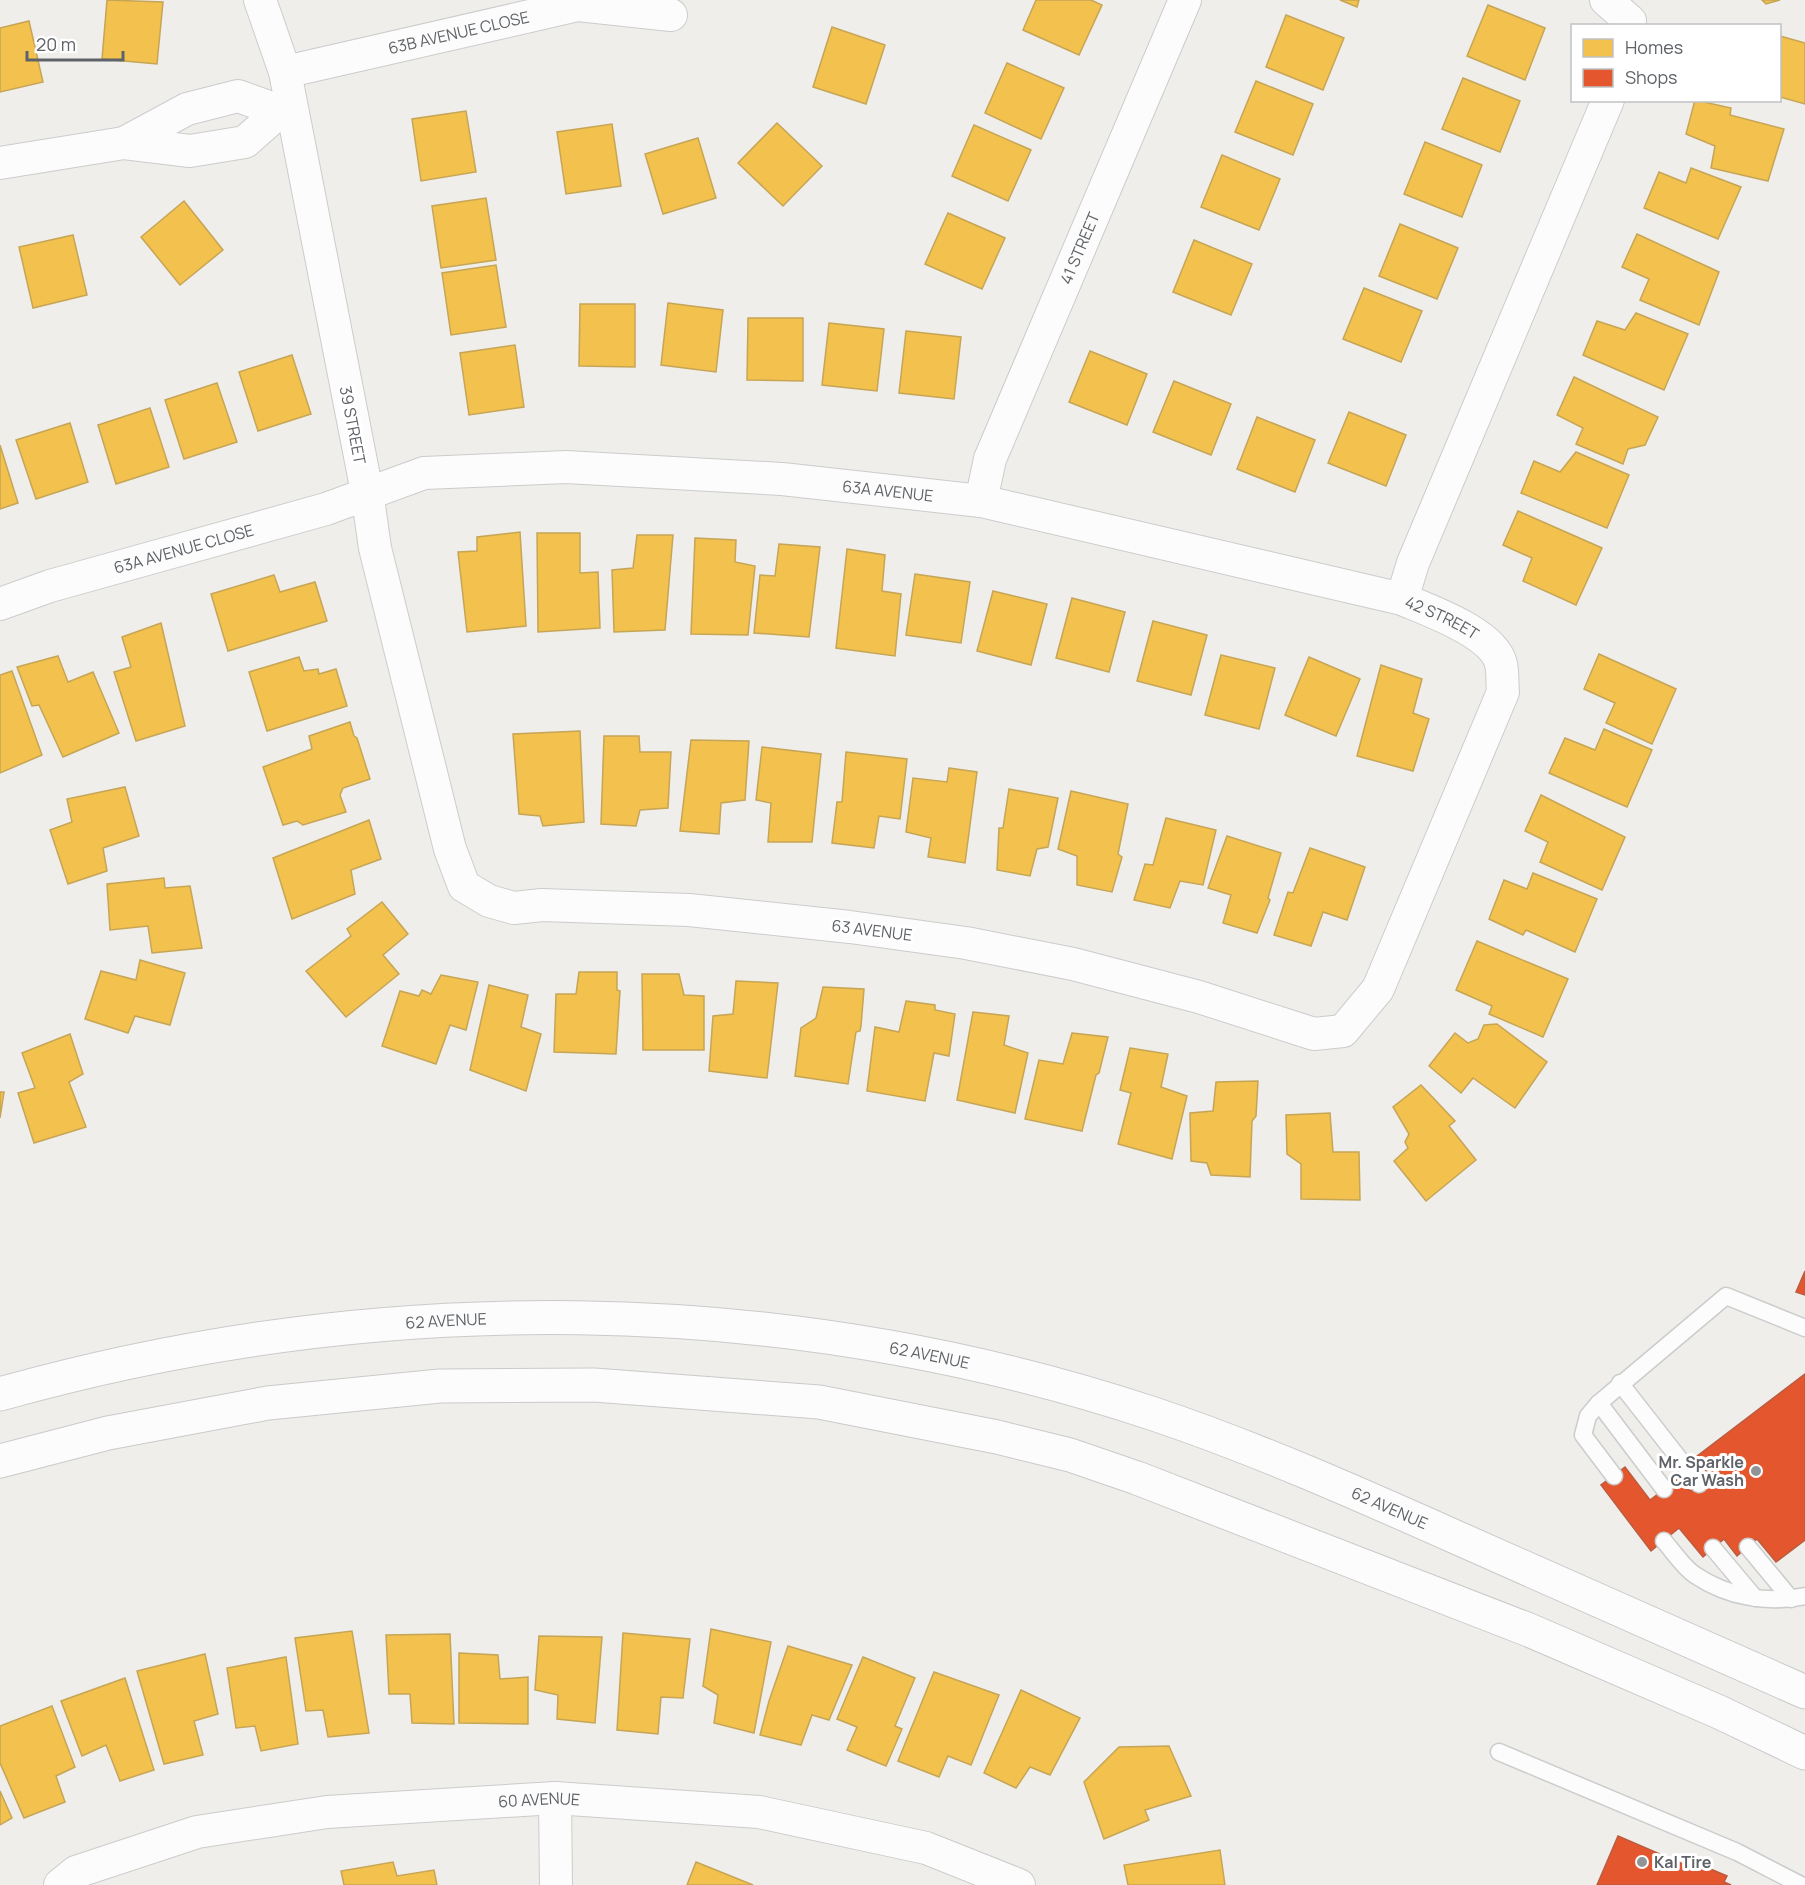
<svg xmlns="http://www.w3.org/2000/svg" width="1805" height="1885" font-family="Manrope,sans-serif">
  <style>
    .homes { fill: #f2c14e; stroke: #c6a556; stroke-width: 1.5 }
    .shops { fill: #e4572e; stroke: #bc5b3f; stroke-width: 1.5 }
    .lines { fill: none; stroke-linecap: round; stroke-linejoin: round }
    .service-casing { stroke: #cbcccc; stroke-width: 19 }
    .minor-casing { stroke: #cbcccc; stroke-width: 34 }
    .secondary-casing { stroke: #cacacb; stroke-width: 35 }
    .service { stroke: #fdfcfc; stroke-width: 16 }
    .minor { stroke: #fdfcfc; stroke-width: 32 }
    .secondary { stroke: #fdfcfc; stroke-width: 33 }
    .poi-dot { fill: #919496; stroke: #fff; stroke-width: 2 }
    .labels { text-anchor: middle; stroke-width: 6; stroke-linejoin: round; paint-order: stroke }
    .street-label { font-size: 16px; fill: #5f6368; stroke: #fff }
    .poi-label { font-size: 16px; font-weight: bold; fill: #5f6368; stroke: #fff; text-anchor: end }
  </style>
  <rect width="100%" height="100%" fill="#efeeea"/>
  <g class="homes">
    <polygon points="107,0 163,2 157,64 102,59"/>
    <polygon points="1036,0 1091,0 1102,5 1079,55 1023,30"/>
    <polygon points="1340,0 1359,0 1357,7"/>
    <polygon points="1762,0 1780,0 1766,4"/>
    <polygon points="1488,5 1545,28 1525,80 1467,56"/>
    <polygon points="1286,15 1344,38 1323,90 1266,67"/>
    <polygon points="29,21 43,82 0,92 0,28"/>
    <polygon points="832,27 885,45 866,104 813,87"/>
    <polygon points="1780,36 1805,43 1805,104 1780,97"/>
    <polygon points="1007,63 1064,88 1041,139 985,113"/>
    <polygon points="1463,78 1520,101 1500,152 1442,129"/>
    <polygon points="1256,81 1313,104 1293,155 1235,132"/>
    <polygon points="1695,100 1731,108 1730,115 1784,129 1768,181 1711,168 1715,146 1686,134"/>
    <polygon points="466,111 476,172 421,181 412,119"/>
    <polygon points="777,123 822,166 783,206 738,163"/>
    <polygon points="612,124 621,186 566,194 557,132"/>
    <polygon points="974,125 1031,150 1008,201 952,176"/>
    <polygon points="698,138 716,198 663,214 645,154"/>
    <polygon points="1425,142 1482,165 1462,217 1404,194"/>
    <polygon points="1222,155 1280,179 1259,230 1201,207"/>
    <polygon points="1691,168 1741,187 1718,239 1644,208 1659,172 1686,183"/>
    <polygon points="486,198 496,260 441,268 432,206"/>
    <polygon points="184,201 223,250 180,285 141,237"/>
    <polygon points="948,213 1005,238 982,289 925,264"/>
    <polygon points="1400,224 1458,248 1437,299 1379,276"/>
    <polygon points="1637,234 1719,272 1699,325 1640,300 1649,279 1622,267"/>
    <polygon points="73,235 87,295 33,308 19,247"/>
    <polygon points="1194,240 1252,264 1231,315 1173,292"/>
    <polygon points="496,265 506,327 451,335 442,273"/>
    <polygon points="1364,288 1422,311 1401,362 1343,339"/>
    <polygon points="668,303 723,310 716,372 661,365"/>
    <polygon points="580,304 635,304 635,367 579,366"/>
    <polygon points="1636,313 1688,334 1664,390 1583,355 1597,321 1625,330"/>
    <polygon points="748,318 803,318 803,381 747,380"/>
    <polygon points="829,323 884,329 877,391 822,385"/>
    <polygon points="906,331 961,337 954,399 899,393"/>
    <polygon points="515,345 524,407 469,415 460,353"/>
    <polygon points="1090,351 1147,374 1127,425 1069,402"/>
    <polygon points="292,355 311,414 258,431 239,372"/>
    <polygon points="1574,377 1658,417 1645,445 1628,449 1623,464 1576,444 1583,428 1557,415"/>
    <polygon points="1174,381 1231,404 1211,455 1153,432"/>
    <polygon points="217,383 237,442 184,459 165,400"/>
    <polygon points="150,408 169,467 116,484 98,425"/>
    <polygon points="1349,412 1406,435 1386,486 1328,463"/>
    <polygon points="1257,417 1315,440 1295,492 1237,469"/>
    <polygon points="70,423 88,482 36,499 16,440"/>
    <polygon points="0,445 18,503 0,509"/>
    <polygon points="1576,452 1629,475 1607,528 1521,493 1534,461 1560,472"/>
    <polygon points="1518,511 1602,548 1576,605 1523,581 1532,558 1503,545"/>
    <polygon points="520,532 526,626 467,632 458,552 477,551 477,537"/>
    <polygon points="537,533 580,533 580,573 598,572 600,628 538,632"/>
    <polygon points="637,535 673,535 665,630 614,632 612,570 633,568"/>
    <polygon points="695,538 736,540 735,562 755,566 748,635 691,634"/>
    <polygon points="779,544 820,547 809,637 754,633 760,575 775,576"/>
    <polygon points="847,549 885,555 882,591 901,594 895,656 836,648"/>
    <polygon points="915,574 970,582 961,643 906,635"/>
    <polygon points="274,575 280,592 315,582 327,621 228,651 211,594"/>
    <polygon points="993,591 1047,604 1031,665 977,651"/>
    <polygon points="1072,598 1125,612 1109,672 1056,658"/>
    <polygon points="1153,621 1207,635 1191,695 1137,681"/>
    <polygon points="161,623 185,726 136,741 114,672 131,667 122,637"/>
    <polygon points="1599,654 1676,689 1652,744 1606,723 1615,703 1584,689"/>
    <polygon points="1221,655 1275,668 1259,729 1205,715"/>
    <polygon points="58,656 68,682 93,672 119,733 63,757 39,705 32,706 17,667"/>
    <polygon points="299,657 304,671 318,669 319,674 336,669 347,706 267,731 249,672"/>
    <polygon points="1309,657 1360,679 1336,736 1285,715"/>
    <polygon points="1381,665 1422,679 1413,713 1429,719 1413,771 1357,756"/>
    <polygon points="12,671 42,755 0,773 0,675"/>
    <polygon points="350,722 354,736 357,738 370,779 343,788 340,795 346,812 303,825 297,821 283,825 263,767 312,749 309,736"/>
    <polygon points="1604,729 1652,750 1627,807 1549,773 1565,738 1595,750"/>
    <polygon points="580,731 584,822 543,826 540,816 519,814 513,734"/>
    <polygon points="604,736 639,736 640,752 671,752 668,808 640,810 636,826 601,824"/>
    <polygon points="691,740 749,741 745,800 721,803 719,834 680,831"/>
    <polygon points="762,747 821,754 812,842 768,842 771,803 756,800"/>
    <polygon points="846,752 907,759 900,819 879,816 874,848 832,843 837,802 842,802"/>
    <polygon points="949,768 977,772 965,863 928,857 931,838 906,832 913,778 947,782"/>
    <polygon points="125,787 139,836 103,848 107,871 68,884 50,830 72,822 67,799"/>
    <polygon points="1009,789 1058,798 1048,847 1037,849 1030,876 997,870 999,828 1003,828"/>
    <polygon points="1071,791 1128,804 1118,854 1122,857 1112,892 1077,885 1077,856 1058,849"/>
    <polygon points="1541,795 1625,837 1602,890 1540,862 1548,842 1525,831"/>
    <polygon points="1166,818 1216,830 1203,885 1180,881 1170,908 1134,900 1145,864 1153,865"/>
    <polygon points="369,820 381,859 351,870 355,894 292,919 273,858"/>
    <polygon points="1227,836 1281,853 1268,898 1270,900 1257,933 1223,923 1231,895 1208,888"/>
    <polygon points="1310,848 1365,867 1347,920 1323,912 1311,946 1274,935 1288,892 1293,893"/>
    <polygon points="1533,873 1597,899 1575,952 1526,930 1523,935 1489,919 1504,880 1527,889"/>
    <polygon points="164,878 165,888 190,886 202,948 152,953 148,926 110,930 107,884"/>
    <polygon points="382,902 408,934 383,955 399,974 346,1017 306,971 351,936 347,929"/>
    <polygon points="1477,941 1568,979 1543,1037 1489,1014 1492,1006 1456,990"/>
    <polygon points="140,960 185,973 170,1025 135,1016 128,1033 85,1019 101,971 136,980"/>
    <polygon points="579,972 617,972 617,990 620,991 616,1054 554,1052 556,994 576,994"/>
    <polygon points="642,974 679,974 684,995 704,996 704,1050 643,1050"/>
    <polygon points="441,975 478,982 466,1030 450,1025 436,1064 382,1046 400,991 419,996 422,990 431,994"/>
    <polygon points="736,981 778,983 767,1078 709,1071 713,1016 733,1014"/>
    <polygon points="489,985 528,995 521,1027 541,1034 526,1091 470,1070"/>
    <polygon points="823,987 864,989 861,1026 860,1031 856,1032 848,1084 795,1076 801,1028 816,1018"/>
    <polygon points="906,1001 935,1005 935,1010 955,1014 949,1056 934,1053 925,1101 867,1091 875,1027 899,1032"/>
    <polygon points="973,1012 1009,1016 1004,1045 1028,1053 1015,1113 957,1100"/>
    <polygon points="1497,1024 1547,1062 1515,1108 1473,1078 1461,1093 1429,1066 1455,1033 1468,1043 1478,1039 1484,1025"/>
    <polygon points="1072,1033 1108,1037 1099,1073 1096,1075 1082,1131 1025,1119 1039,1060 1063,1064"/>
    <polygon points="70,1034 83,1074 69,1082 86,1127 34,1143 18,1093 35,1088 22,1053"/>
    <polygon points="1130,1048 1168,1054 1161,1087 1187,1096 1172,1159 1118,1144 1131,1093 1120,1090"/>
    <polygon points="1258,1081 1256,1116 1252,1121 1250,1177 1211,1175 1207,1163 1191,1161 1190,1113 1213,1111 1216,1082"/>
    <polygon points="1421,1085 1455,1121 1449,1126 1476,1160 1426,1201 1394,1161 1408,1148 1405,1142 1409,1134 1393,1107"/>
    <polygon points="0,1092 4,1092 0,1118"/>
    <polygon points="1330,1113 1333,1152 1359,1152 1360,1200 1301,1199 1301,1164 1287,1154 1286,1115"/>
    <polygon points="711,1629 771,1642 754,1733 714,1723 718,1695 703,1686"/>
    <polygon points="352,1631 369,1733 328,1737 323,1710 306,1711 295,1638"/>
    <polygon points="623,1633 690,1639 683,1698 661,1697 658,1734 617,1730"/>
    <polygon points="450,1634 454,1724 412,1723 410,1694 389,1694 386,1635"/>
    <polygon points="539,1636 602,1637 595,1723 557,1719 558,1695 535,1690"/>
    <polygon points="788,1646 852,1665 829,1720 812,1715 801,1745 760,1735 769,1701"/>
    <polygon points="459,1653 498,1655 500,1679 528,1677 528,1724 459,1723"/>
    <polygon points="205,1654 218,1714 194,1721 203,1755 164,1764 137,1671"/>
    <polygon points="286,1657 298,1744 261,1751 255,1726 236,1728 227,1668"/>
    <polygon points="863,1657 915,1678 895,1726 902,1729 886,1766 847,1750 857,1727 837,1719"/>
    <polygon points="934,1672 999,1695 971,1765 948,1756 939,1777 898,1761"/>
    <polygon points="125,1678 154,1770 120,1781 106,1745 82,1756 61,1701"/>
    <polygon points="1021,1690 1080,1718 1050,1775 1030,1767 1016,1788 984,1773"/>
    <polygon points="52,1706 75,1767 56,1776 65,1802 24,1818 0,1763 0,1726"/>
    <polygon points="1169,1746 1191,1796 1145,1810 1149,1820 1104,1839 1084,1782 1119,1747"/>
    <polygon points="0,1791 12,1818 0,1825"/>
    <polygon points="1220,1850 1225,1885 1128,1885 1124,1865"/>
    <polygon points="393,1862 397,1876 434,1870 437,1885 344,1885 341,1871"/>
    <polygon points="696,1862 753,1885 687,1885"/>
  </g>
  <g class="shops">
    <polygon points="1805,1271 1805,1295 1796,1292"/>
    <polygon points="1805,1374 1805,1540 1776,1562 1757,1539 1737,1556 1724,1539 1703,1557 1679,1528 1651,1551 1601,1485 1625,1467 1650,1500 1679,1478 1690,1491 1710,1476 1696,1457"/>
    <polygon points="1618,1836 1699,1871 1701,1865 1727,1876 1724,1882 1731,1885 1597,1885"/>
  </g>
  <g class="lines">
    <defs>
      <g id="service">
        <polyline points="1620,1383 1699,1484"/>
        <polyline points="1599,1403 1664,1489"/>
        <polyline points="1614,1476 1583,1435 1588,1416 1599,1403 1726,1296 1805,1328"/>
        <path d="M1664 1541C1673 1551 1683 1567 1695 1575 1728 1597 1767 1604 1805 1596"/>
        <polyline points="1748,1547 1791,1599"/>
        <polyline points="1713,1548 1755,1598"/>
        <polyline points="1499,1752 1737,1852 1801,1885"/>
      </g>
      <g id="minor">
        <polyline points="1606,0 1630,21 1629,26"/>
        <path id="s1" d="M285 72 578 5 671 15"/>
        <polyline points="124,143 187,109 238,96 280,111 291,108"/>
        <polyline points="0,163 124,143 190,151 245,142 280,111"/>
        <path id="s2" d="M981 501 990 459 1185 0"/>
        <polyline points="1402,599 1413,563 1608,100"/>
        <path id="s3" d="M0 604 50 586 326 509 424 473 566 467 782 479 981 501 1402 599C1428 610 1494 633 1501 664 1503 672 1502 683 1503 692L1378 989 1343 1031 1314 1034 1199 997 1073 964 966 943 850 927 689 910 542 905 514 908 489 901 464 886 450 849 375 548 367 492 285 72 260 0"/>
        <polyline points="555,1798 556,1885"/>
        <path id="s4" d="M60 1885 76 1872 197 1832 327 1812 555 1798 759 1812 926 1848 1019 1885"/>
      </g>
      <g id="secondary">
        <path id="s5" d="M0 1394C378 1288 780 1290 1154 1414 1258 1449 1359 1494 1460 1539 1575 1590 1690 1641 1805 1692"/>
        <polyline points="0,1461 108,1433 268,1403 440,1386 594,1385 819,1402 997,1437 1070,1455 1137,1478 1529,1630 1719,1712 1805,1753"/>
      </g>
    </defs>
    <use href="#service" class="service-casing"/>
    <use href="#minor" class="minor-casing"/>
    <use href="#secondary" class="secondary-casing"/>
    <use href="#service" class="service"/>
    <use href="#minor" class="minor"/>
    <use href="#secondary" class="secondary"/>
  </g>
  <g class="poi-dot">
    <circle cx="1756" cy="1471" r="6"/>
    <circle cx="1642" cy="1862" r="6"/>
  </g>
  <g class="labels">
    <g class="street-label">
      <text dy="6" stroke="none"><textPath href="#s1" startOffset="178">63B AVENUE CLOSE</textPath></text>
      <text dy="6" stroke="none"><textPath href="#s2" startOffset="272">41 STREET</textPath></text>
      <text transform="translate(353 425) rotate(79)" y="6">39 STREET</text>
      <text dy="6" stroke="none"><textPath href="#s3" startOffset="909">63A AVENUE</textPath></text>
      <text dy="6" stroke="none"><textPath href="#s3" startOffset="192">63A AVENUE CLOSE</textPath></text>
      <text dy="6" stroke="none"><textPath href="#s3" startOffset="1479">42 STREET</textPath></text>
      <text transform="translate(872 930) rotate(7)" y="6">63 AVENUE</text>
      <text dy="6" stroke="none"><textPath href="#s5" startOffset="453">62 AVENUE</textPath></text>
      <text dy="6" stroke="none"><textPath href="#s5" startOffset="939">62 AVENUE</textPath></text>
      <text dy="6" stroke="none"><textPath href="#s5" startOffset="1425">62 AVENUE</textPath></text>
      <text dy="6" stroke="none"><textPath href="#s4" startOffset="492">60 AVENUE</textPath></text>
    </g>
    <g class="poi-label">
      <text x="1744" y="1468">Mr. Sparkle<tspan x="1744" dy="18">Car Wash</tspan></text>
      <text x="1654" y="1868" text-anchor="start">Kal Tire</text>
    </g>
  </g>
  <rect x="1571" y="24" width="210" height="78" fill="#ffffff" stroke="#bfc1c3" stroke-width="1.5"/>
  <rect x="1583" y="39" width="30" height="18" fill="#f2c14e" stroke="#bfc1c3" stroke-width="1.5"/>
  <text x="1625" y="54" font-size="18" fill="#5f6368">Homes</text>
  <rect x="1583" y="69" width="30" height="18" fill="#e4572e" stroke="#bfc1c3" stroke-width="1.5"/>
  <text x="1625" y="84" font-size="18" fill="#5f6368">Shops</text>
  <path d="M27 51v9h96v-9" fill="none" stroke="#5f6368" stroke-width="3"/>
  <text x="36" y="51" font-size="18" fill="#5f6368" stroke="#ffffff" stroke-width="4.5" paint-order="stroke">20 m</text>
</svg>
